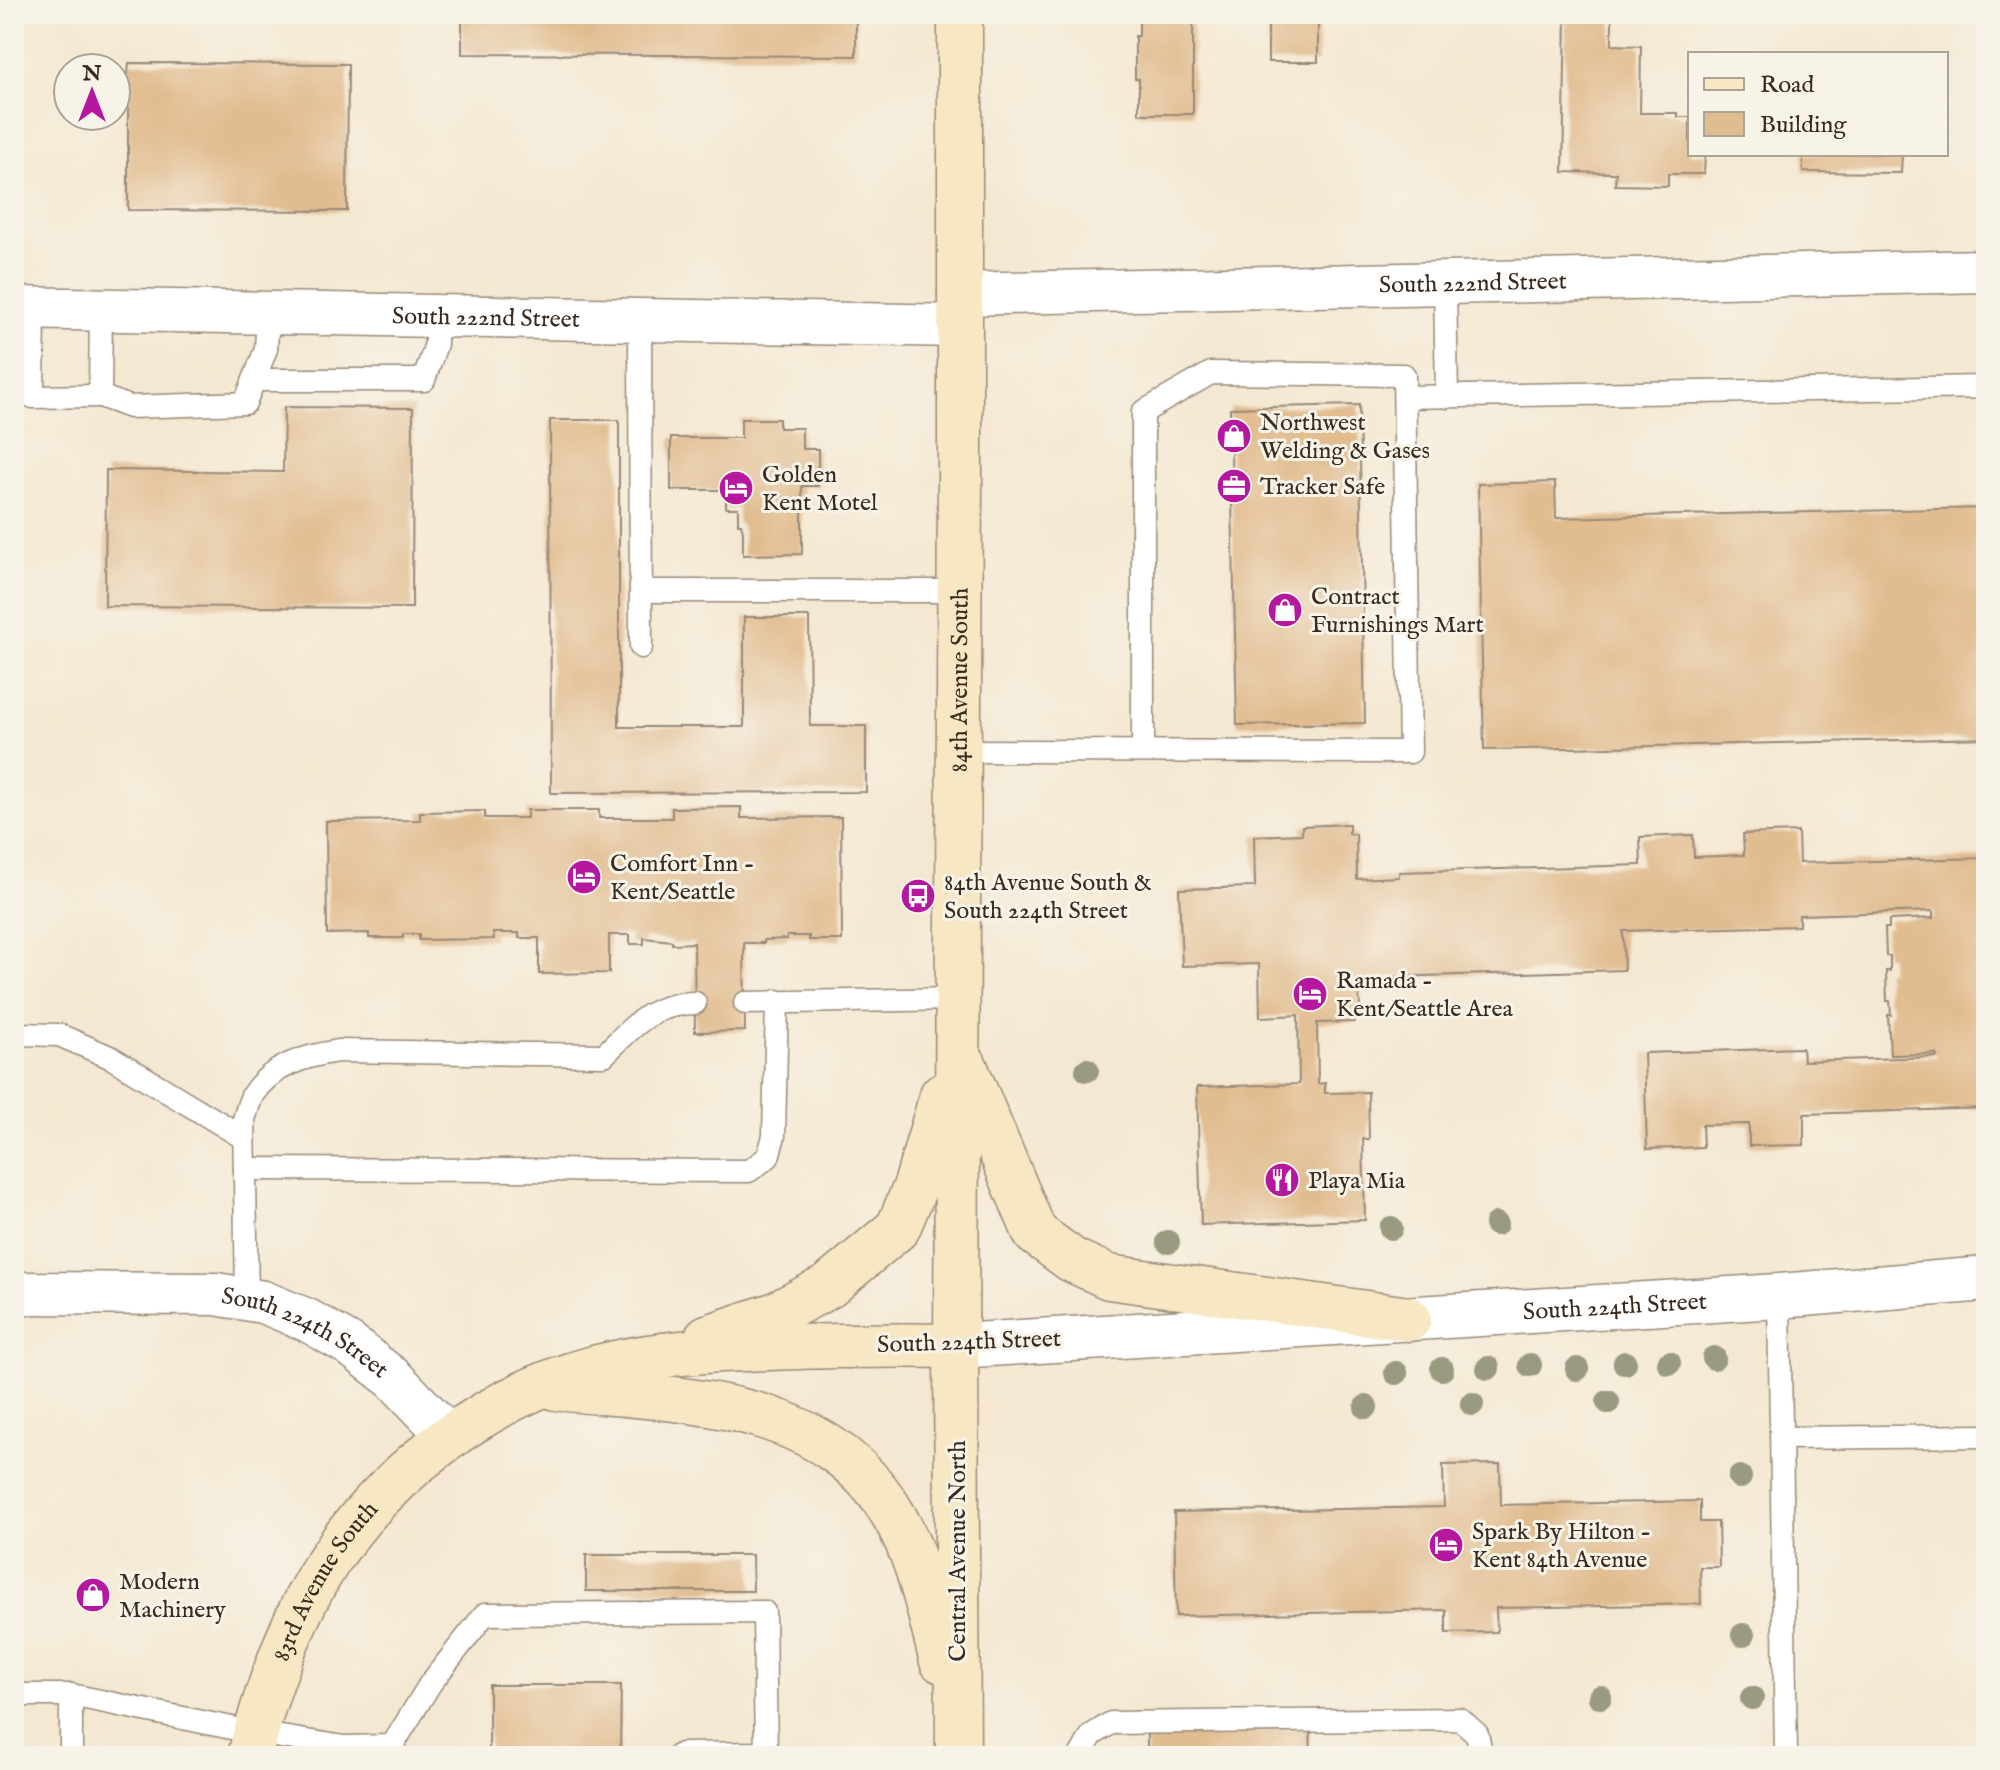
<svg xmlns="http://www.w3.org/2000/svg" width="2000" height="1770" font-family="'IM FELL English',serif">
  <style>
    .building { fill: #e1bc8f }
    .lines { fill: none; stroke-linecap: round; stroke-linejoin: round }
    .service-casing { stroke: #988978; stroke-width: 25 }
    .minor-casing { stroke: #988978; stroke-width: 45 }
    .tertiary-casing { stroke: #988978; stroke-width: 47 }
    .secondary-casing { stroke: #988978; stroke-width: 47 }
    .service { stroke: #fff; stroke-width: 22 }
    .minor { stroke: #fff; stroke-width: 42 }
    .tertiary { stroke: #fff; stroke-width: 44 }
    .secondary { stroke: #f7e8c3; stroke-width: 44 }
    .tree { fill: #9a9a81 }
    .labels { text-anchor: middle; stroke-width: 6; stroke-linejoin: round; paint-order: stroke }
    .street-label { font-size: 24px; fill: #3b2a1e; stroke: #f7f3e8 }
    .poi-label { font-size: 24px; fill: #3b2a1e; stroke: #f7f3e8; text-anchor: start }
  </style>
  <rect width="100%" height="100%" fill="#f7f3e8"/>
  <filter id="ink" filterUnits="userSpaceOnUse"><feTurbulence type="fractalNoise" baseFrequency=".0125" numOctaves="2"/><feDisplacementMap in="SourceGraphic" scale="16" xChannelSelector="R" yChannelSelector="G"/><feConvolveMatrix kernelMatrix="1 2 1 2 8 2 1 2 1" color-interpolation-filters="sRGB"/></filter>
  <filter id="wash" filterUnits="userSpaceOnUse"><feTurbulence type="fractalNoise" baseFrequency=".006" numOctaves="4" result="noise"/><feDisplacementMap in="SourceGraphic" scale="32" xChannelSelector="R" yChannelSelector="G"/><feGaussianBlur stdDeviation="1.8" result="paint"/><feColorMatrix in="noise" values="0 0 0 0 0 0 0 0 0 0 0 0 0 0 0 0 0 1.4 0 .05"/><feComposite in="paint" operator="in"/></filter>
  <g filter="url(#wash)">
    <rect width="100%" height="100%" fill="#f4e8d2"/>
    <g id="blocks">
      <g class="building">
        <polygon points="462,14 856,14 856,56 462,54"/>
        <polygon points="1139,14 1193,14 1193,114 1139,114 1139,79 1135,79 1135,36 1139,36"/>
        <rect x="1268" y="14" width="50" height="48"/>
        <polygon points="1566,14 1612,14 1612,45 1641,46 1640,113 1678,113 1678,117 1690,117 1690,154 1705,154 1704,174 1668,174 1668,186 1615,185 1616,173 1563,172"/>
        <polygon points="129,63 348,64 347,211 128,210 128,103 116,103 116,74 128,74"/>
        <polygon points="1803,154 1902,154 1901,173 1803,172"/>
        <polygon points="1359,405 1365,723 1237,725 1230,408"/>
        <polygon points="284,407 413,408 412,608 105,606 106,470 283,472"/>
        <polygon points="741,419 779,419 779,428 802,428 802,449 818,449 818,486 802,486 802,554 743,555 743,531 741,524 738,524 738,508 726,508 726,490 671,490 671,438 741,438"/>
        <polygon points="550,420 619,420 619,727 744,727 744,617 809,617 810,726 866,726 866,792 551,793"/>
        <polygon points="1555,482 1556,518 1986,508 1986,738 1484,750 1478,484"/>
        <polygon points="741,807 741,818 841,817 842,940 809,940 809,936 787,936 787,939 764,940 764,943 744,943 745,1031 695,1032 694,943 672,944 672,941 644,938 644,944 630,944 630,935 609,935 609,973 539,974 539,938 519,938 519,933 493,933 494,939 419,940 419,934 403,934 403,938 369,938 369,933 327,934 326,821 420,820 420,812 485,811 485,818 527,818 527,810 599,810 599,818 672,818 672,808"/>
        <polygon points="1349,824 1349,834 1356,834 1357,879 1399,877 1399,872 1641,865 1640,837 1693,835 1694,857 1744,855 1743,834 1798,832 1799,863 1986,858 1986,1108 1804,1114 1804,1145 1749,1146 1749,1124 1702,1125 1703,1147 1647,1149 1644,1053 1802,1048 1803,1061 1937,1057 1936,1054 1890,1055 1888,1015 1891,1015 1890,1001 1887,1001 1886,971 1890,971 1890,956 1886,956 1885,928 1889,928 1889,920 1933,918 1933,911 1799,915 1799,926 1623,931 1624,970 1389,977 1389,984 1359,986 1360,1012 1353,1012 1354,1022 1317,1023 1318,1084 1325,1083 1325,1093 1368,1092 1369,1139 1363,1139 1365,1220 1201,1225 1197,1087 1299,1084 1298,1015 1260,1017 1259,964 1182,966 1179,889 1255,887 1254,836 1302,834 1302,826"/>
        <polygon points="1500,1464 1501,1505 1700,1501 1700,1522 1718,1522 1719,1567 1700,1567 1701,1604 1496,1608 1497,1632 1446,1633 1446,1610 1176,1616 1174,1512 1444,1507 1443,1465"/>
        <polygon points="586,1555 752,1555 753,1591 586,1591"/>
        <polygon points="489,1685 621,1685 620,1756 489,1756"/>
        <polygon points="1310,1728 1311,1756 1147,1756 1147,1732"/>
      </g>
    </g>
  </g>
  <g filter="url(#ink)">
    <use href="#blocks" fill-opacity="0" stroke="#988978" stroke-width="2"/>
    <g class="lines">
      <defs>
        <g id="service">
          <polyline points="1445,283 1447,397"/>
          <polyline points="34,308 33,397 100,396"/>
          <polyline points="101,309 100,396 130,407 245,403 266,349 268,312"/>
          <polyline points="640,320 641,647"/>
          <polyline points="254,380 424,380 436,344 436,316"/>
          <polyline points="1405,397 1986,387"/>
          <polyline points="641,591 959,591"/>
          <polyline points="958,751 1410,752 1404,375 1211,373 1143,412 1143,751"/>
          <polyline points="745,1003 957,999"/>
          <polyline points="14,1034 59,1035 112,1058 244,1138"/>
          <polyline points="245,1169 749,1171 768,1157 774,1136 777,1001"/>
          <polyline points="1779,1296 1786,1756"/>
          <path d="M247 1299 244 1119C247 1111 249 1101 253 1094 272 1065 306 1056 338 1051L604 1055C634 1026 650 1004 695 1003"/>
          <polyline points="1782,1438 1986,1436"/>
          <polyline points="14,1695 71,1695 256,1733 345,1747 392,1746 430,1684 485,1614 764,1612 766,1756"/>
          <polyline points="71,1695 71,1756"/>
          <polyline points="678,1756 682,1754 766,1753"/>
          <polyline points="1080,1756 1092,1735 1111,1723 1460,1719 1477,1734 1482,1756"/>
        </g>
        <g id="minor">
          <path id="s1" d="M959 294 1986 271"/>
          <path id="s2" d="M14 308 959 326"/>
          <path id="s3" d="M14 1293 216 1294 263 1302 307 1320 349 1344 394 1379 449 1436"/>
        </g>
        <g id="tertiary">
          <path id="s4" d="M956 1346 1779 1296 1986 1279"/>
        </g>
        <g id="secondary">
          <polyline points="964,1064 1035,1233 1072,1260 1109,1277 1409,1319"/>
          <polyline points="707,1337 776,1314 829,1286 898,1228 916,1185 942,1095"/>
          <path d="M556 1388C678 1401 824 1395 894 1516 920 1560 929 1613 942 1661"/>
          <path id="s5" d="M250 1756C263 1700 288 1630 316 1581 377 1476 493 1389 611 1364 663 1352 716 1350 768 1348 831 1346 893 1345 956 1346"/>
          <path id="s6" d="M958 1756 956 1346 960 478V14"/>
        </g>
      </defs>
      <use href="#service" class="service-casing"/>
      <use href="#minor" class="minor-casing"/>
      <use href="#tertiary" class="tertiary-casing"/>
      <use href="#secondary" class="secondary-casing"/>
      <use href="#service" class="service"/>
      <use href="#minor" class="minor"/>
      <use href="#tertiary" class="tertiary"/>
      <use href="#secondary" class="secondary"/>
    </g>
    <g class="tree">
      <circle cx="1087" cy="1070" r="12"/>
      <circle cx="1496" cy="1224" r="12"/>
      <circle cx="1391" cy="1228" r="12"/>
      <circle cx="1168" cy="1242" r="12"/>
      <circle cx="1714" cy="1358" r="12"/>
      <circle cx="1625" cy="1363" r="12"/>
      <circle cx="1669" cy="1363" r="12"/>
      <circle cx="1530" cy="1365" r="12"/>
      <circle cx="1488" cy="1368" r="12"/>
      <circle cx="1442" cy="1369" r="12"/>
      <circle cx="1577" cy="1369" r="12"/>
      <circle cx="1396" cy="1373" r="12"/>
      <circle cx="1608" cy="1402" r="12"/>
      <circle cx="1472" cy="1404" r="12"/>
      <circle cx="1366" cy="1407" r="12"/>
      <circle cx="1740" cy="1477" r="12"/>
      <circle cx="1743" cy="1635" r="12"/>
      <circle cx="1600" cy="1697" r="12"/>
      <circle cx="1752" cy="1698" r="12"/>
    </g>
  </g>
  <defs>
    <symbol id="shop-disc" viewBox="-11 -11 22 22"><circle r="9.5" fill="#b5179e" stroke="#f7f3e8"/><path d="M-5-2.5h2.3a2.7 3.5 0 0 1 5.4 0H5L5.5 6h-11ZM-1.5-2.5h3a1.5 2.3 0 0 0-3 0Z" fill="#fff"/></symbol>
    <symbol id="office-disc" viewBox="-11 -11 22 22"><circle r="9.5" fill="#b5179e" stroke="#f7f3e8"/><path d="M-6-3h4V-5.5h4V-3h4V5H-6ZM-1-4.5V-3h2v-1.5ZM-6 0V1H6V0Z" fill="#fff"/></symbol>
    <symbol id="hotel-disc" viewBox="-11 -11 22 22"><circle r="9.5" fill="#b5179e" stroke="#f7f3e8"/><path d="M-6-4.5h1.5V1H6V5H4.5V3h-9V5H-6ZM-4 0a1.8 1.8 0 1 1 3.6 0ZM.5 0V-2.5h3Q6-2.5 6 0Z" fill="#fff"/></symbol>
    <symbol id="bus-disc" viewBox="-11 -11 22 22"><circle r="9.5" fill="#b5179e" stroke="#f7f3e8"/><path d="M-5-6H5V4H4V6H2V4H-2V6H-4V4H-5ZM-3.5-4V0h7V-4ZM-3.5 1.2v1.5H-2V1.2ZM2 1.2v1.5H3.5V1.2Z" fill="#fff"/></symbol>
    <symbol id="restaurant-disc" viewBox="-11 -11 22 22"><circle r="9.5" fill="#b5179e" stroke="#f7f3e8"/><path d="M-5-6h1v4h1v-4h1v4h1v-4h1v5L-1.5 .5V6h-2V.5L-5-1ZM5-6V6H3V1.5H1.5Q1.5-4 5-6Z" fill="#fff"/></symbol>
  </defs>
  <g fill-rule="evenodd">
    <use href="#shop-disc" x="1214" y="416" width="40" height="40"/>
    <use href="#office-disc" x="1214" y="466" width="40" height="40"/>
    <use href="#hotel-disc" x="716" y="468" width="40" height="40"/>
    <use href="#shop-disc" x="1265" y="590" width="40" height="40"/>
    <use href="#hotel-disc" x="564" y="857" width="40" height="40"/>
    <use href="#bus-disc" x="898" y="876" width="40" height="40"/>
    <use href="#hotel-disc" x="1290" y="974" width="40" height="40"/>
    <use href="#restaurant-disc" x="1262" y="1160" width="40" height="40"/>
    <use href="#hotel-disc" x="1426" y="1525" width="40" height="40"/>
    <use href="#shop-disc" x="73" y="1575" width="40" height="40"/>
  </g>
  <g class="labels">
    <g class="street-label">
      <text dy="8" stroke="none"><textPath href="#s1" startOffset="514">South 222nd Street</textPath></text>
      <text dy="8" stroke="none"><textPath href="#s2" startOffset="472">South 222nd Street</textPath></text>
      <text dy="8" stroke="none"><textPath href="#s6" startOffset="1076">84th Avenue South</textPath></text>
      <text dy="8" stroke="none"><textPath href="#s4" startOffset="660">South 224th Street</textPath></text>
      <text dy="8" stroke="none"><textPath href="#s3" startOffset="300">South 224th Street</textPath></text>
      <text transform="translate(969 1341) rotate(-2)" y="8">South 224th Street</text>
      <text transform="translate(957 1551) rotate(-90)" y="8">Central Avenue North</text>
      <text dy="8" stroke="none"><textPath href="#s5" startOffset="192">83rd Avenue South</textPath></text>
    </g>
    <g class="poi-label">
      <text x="1260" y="430">Northwest<tspan x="1260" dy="28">Welding &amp; Gases</tspan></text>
      <text x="762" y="482">Golden<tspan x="762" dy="28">Kent Motel</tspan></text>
      <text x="1260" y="494">Tracker Safe</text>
      <text x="1311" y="604">Contract<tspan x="1311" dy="28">Furnishings Mart</tspan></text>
      <text x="610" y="871">Comfort Inn -<tspan x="610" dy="28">Kent/Seattle</tspan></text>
      <text x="944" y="890">84th Avenue South &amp;<tspan x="944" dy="28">South 224th Street</tspan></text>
      <text x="1336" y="988">Ramada -<tspan x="1336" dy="28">Kent/Seattle Area</tspan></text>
      <text x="1308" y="1188">Playa Mia</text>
      <text x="1472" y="1539">Spark By Hilton -<tspan x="1472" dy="28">Kent 84th Avenue</tspan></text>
      <text x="119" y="1589">Modern<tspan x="119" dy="28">Machinery</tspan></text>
    </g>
  </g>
  <rect width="2000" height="1770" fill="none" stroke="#f7f3e8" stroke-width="48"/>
  <rect x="1688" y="52" width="260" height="104" fill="#f7f3e8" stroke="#aca397" stroke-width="2"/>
  <rect x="1704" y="78" width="40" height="12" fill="#f7e8c3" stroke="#aca397" stroke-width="2"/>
  <text x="1760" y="92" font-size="24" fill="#3b2a1e">Road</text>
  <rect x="1704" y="112" width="40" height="24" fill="#e1bc8f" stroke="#aca397" stroke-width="2"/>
  <text x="1760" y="132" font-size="24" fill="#3b2a1e">Building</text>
  <g transform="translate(92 92)"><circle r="38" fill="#f7f3e8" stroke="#aca397" stroke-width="2"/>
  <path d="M0-6L14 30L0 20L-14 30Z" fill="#b5179e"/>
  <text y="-12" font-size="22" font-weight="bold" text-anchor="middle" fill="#3b2a1e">N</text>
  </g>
</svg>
